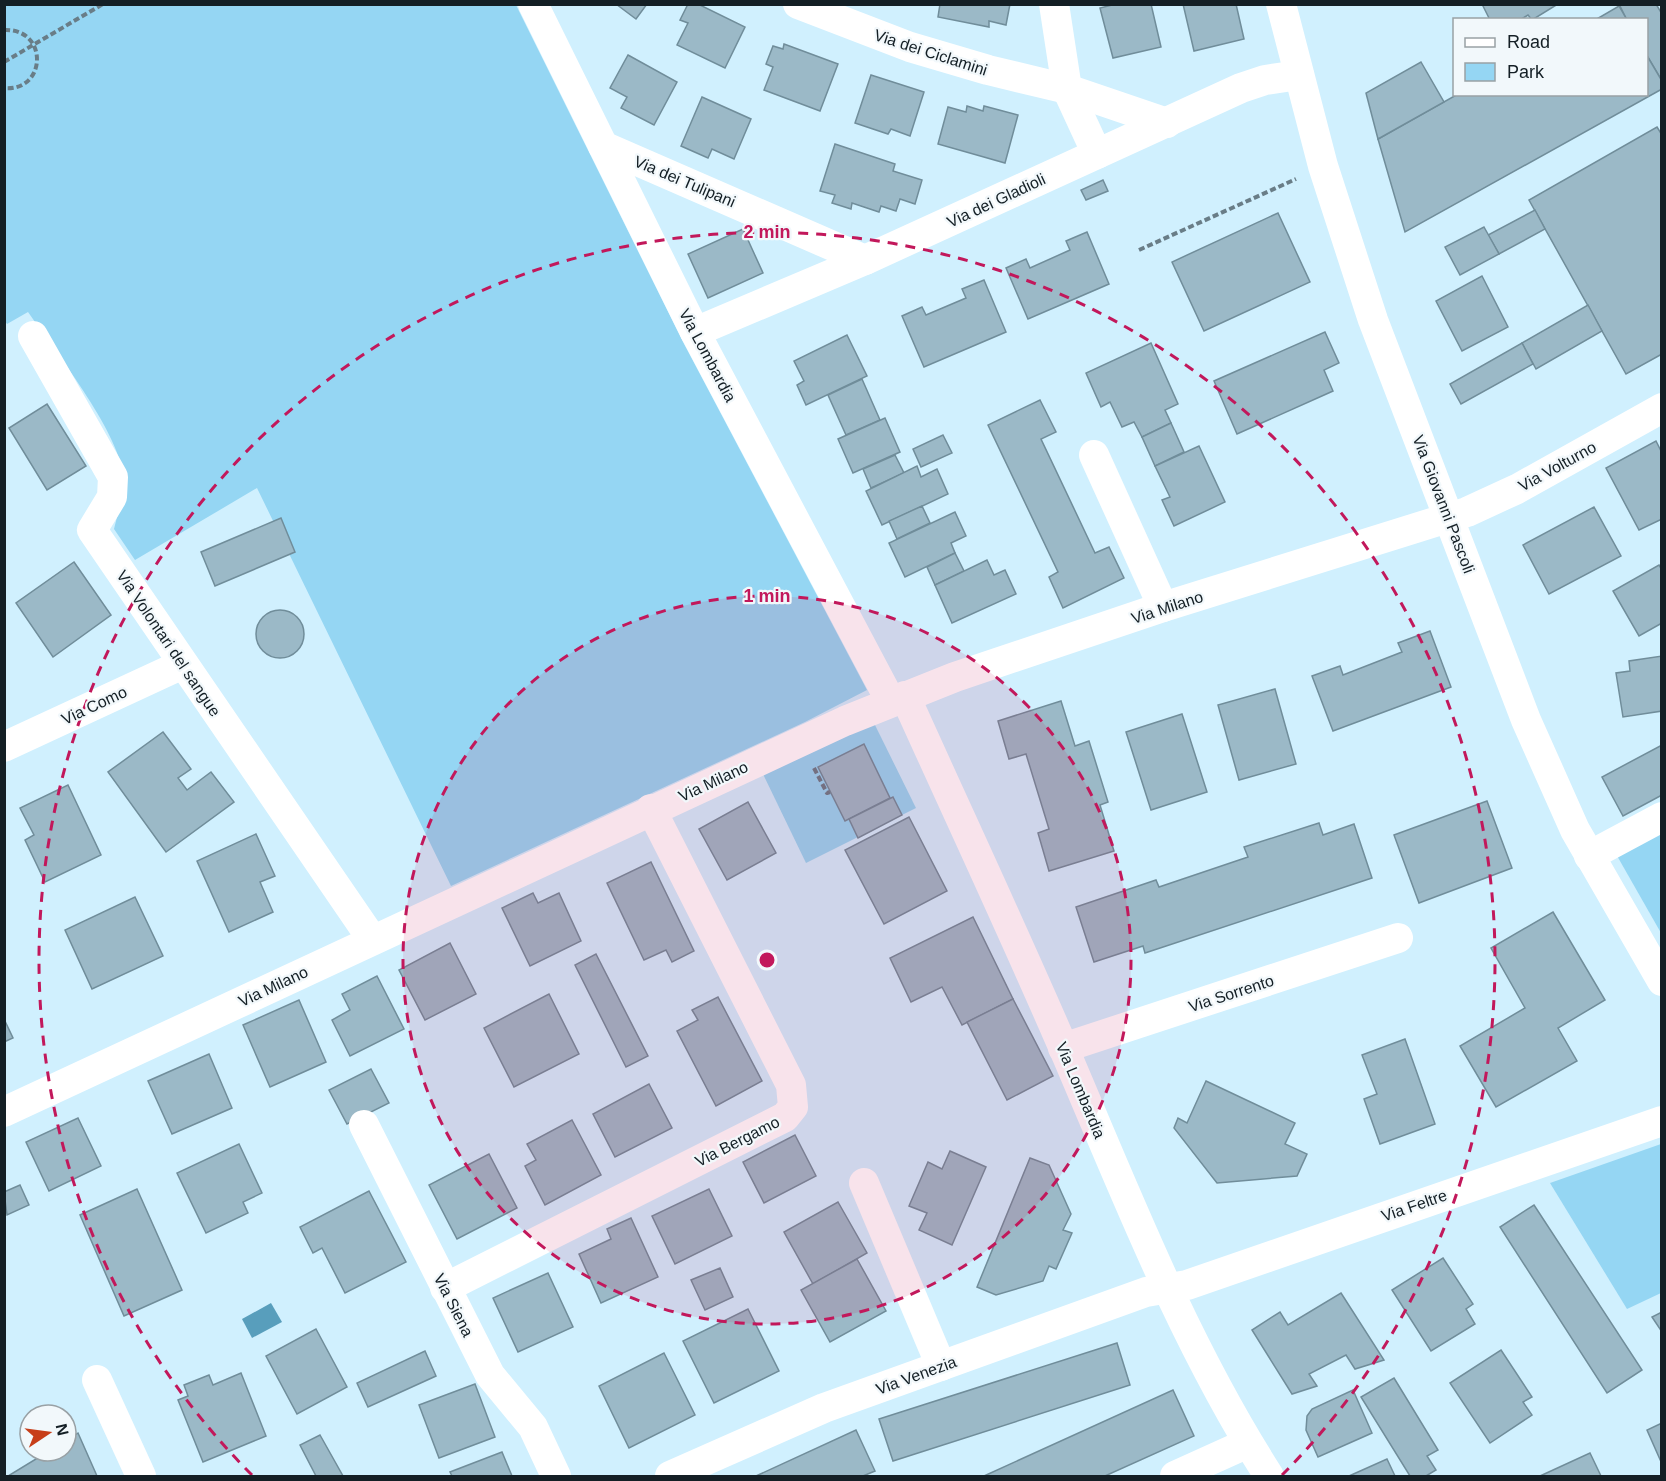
<svg xmlns="http://www.w3.org/2000/svg" width="1666" height="1481" font-family="Arial,sans-serif">
  <style>
    .green { fill: #95d6f3 }
    .water { fill: #589ebc }
    .building { fill: #9bb9c7; stroke: #708d9a; stroke-width: 1.5 }
    .lines { fill: none; stroke-linecap: round; stroke-linejoin: round }
    .path { stroke: #697d87; stroke-width: 4; stroke-dasharray: 6 3; stroke-linecap: butt }
    .minor { stroke: #fff; stroke-width: 30 }
    .ring { fill: none; stroke: #c2185b; stroke-width: 3; stroke-dasharray: 10 8 }
    .labels { text-anchor: middle; stroke-width: 4.5; stroke-linejoin: round; paint-order: stroke }
    .street-label { font-size: 16px; fill: #141f25; stroke: #f2f8fb }
    .centre { fill: #c2185b; stroke: #f2f8fb; stroke-width: 3 }
    .ring-label { font-size: 18px; text-anchor: middle; font-weight: bold; fill: #c2185b; stroke: #f2f8fb; stroke-width: 4.5; stroke-linejoin: round; paint-order: stroke }
  </style>
  <rect width="100%" height="100%" fill="#d0f0fe"/>
  <g class="green">
    <path d="M5 5H516L683 342 867 690 805 722 451 886 257 488 135 560 114 529C118 512 125 492 123 474 117 429 55 351 28 312L7 324 5 321Z"/>
    <polygon points="874,723 916,808 806,863 762,772"/>
    <polygon points="1661,829 1661,933 1616,854"/>
    <polygon points="1661,1144 1661,1293 1627,1309 1550,1183"/>
  </g>
  <polygon class="water" points="271,1303 282,1322 252,1338 242,1319"/>
  <g class="building">
    <polygon points="616,4 647,4 636,19"/>
    <polygon points="688,4 698,4 745,27 725,68 677,45 688,23 680,20"/>
    <polygon points="940,4 1010,4 1006,25 989,21 989,27 938,17"/>
    <polygon points="1116,4 1151,4 1161,47 1113,58 1100,8"/>
    <polygon points="1183,4 1236,4 1244,39 1194,51"/>
    <polygon points="1482,4 1558,4 1532,20 1528,15 1520,20 1490,20"/>
    <polygon points="1619,4 1656,4 1662,14 1662,81 1646,54 1646,20 1627,20"/>
    <polygon points="1619,6 1627,20 1595,20"/>
    <polygon points="784,44 838,64 820,111 764,90 773,67 766,64 773,46 783,49"/>
    <polygon points="1646,54 1662,81 1662,89 1405,232 1378,139 1458,94 1646,94"/>
    <polygon points="628,55 677,82 654,125 621,108 627,97 610,88"/>
    <polygon points="1421,62 1444,102 1378,139 1366,93"/>
    <polygon points="871,75 924,92 910,136 891,129 888,134 855,123"/>
    <polygon points="702,97 751,119 734,159 712,149 708,158 681,146"/>
    <polygon points="967,106 983,111 984,106 1018,115 1005,163 938,144 948,107 966,112"/>
    <polygon points="1657,127 1662,135 1662,354 1626,374 1529,200"/>
    <polygon points="835,144 895,164 893,171 922,180 915,204 900,199 896,211 881,206 879,212 852,203 851,209 832,203 835,195 820,191"/>
    <polygon points="1103,180 1108,191 1086,200 1081,190"/>
    <polygon points="1535,210 1545,229 1499,254 1488,235"/>
    <polygon points="1278,213 1310,282 1204,331 1172,262"/>
    <polygon points="1484,227 1499,254 1460,275 1445,247"/>
    <polygon points="743,229 763,273 708,298 688,254"/>
    <polygon points="1087,232 1109,284 1028,319 1006,268 1026,259 1030,268 1070,250 1066,241"/>
    <polygon points="1482,276 1508,327 1462,351 1436,301"/>
    <polygon points="984,280 1006,332 924,367 902,316 922,307 926,315 966,298 962,289"/>
    <polygon points="1588,305 1602,331 1536,369 1522,343"/>
    <polygon points="1325,332 1339,363 1324,370 1333,391 1237,434 1214,381"/>
    <polygon points="847,335 867,376 806,405 797,385 804,381 794,361"/>
    <polygon points="1151,343 1178,404 1165,410 1171,423 1142,437 1134,422 1122,427 1110,402 1101,407 1086,373"/>
    <polygon points="1522,343 1533,364 1461,404 1450,384"/>
    <polygon points="862,379 880,420 846,435 828,395"/>
    <polygon points="1040,400 1056,432 1041,439 1095,553 1109,547 1124,578 1063,608 1049,577 1058,572 988,425"/>
    <polygon points="47,404 86,466 47,490 9,428"/>
    <polygon points="885,418 900,452 853,473 838,439"/>
    <polygon points="1171,423 1184,452 1155,466 1142,437"/>
    <polygon points="943,435 952,453 921,467 913,449"/>
    <polygon points="1656,441 1662,453 1662,519 1639,530 1606,468"/>
    <polygon points="1199,446 1225,502 1174,526 1162,500 1170,497 1155,466"/>
    <polygon points="895,455 904,473 871,488 863,469"/>
    <polygon points="917,466 921,477 937,469 948,494 882,525 866,491"/>
    <polygon points="922,506 930,523 897,539 889,521"/>
    <polygon points="1594,507 1621,556 1549,594 1523,545"/>
    <polygon points="955,512 966,536 951,543 955,553 905,577 889,543"/>
    <polygon points="281,518 295,552 215,586 201,552"/>
    <polygon points="955,553 964,571 935,585 927,567"/>
    <polygon points="987,560 994,575 1005,570 1016,594 952,623 935,585"/>
    <polygon points="74,562 111,615 53,657 16,603"/>
    <polygon points="1659,565 1662,570 1662,623 1639,636 1613,591"/>
    <circle cx="280" cy="634" r="24"/>
    <polygon points="1430,631 1451,687 1333,731 1312,676 1340,666 1343,675 1402,652 1398,643"/>
    <polygon points="1662,656 1662,711 1623,717 1616,673 1630,671 1629,661"/>
    <polygon points="1275,689 1296,764 1239,780 1218,705"/>
    <polygon points="1061,701 1075,746 1089,741 1108,802 1100,805 1114,851 1049,871 1038,833 1049,829 1026,754 1009,759 998,721"/>
    <polygon points="1182,714 1207,792 1151,810 1126,732"/>
    <polygon points="163,732 191,769 178,778 187,790 211,772 234,802 166,852 108,772"/>
    <polygon points="864,744 890,798 845,821 818,767"/>
    <polygon points="1662,745 1662,795 1623,816 1602,777"/>
    <polygon points="68,785 101,855 45,882 25,840 34,835 20,808"/>
    <polygon points="893,797 902,815 858,838 849,819"/>
    <polygon points="1487,801 1512,868 1419,903 1394,835"/>
    <polygon points="748,802 776,853 727,880 699,829"/>
    <polygon points="909,817 947,891 884,924 845,850"/>
    <polygon points="1319,823 1323,835 1354,824 1372,878 1145,953 1143,946 1094,962 1076,907 1156,880 1159,887 1248,857 1244,847"/>
    <polygon points="256,834 275,876 260,882 273,912 229,932 197,861"/>
    <polygon points="651,862 694,951 672,962 666,950 644,960 607,883"/>
    <polygon points="533,893 538,903 559,893 581,941 530,966 502,908"/>
    <polygon points="135,897 163,956 92,989 65,930"/>
    <polygon points="1553,912 1605,1000 1558,1028 1577,1061 1496,1107 1460,1046 1525,1008 1491,948"/>
    <polygon points="973,917 1013,999 962,1025 942,987 911,1002 890,958"/>
    <polygon points="450,943 476,994 425,1020 399,970"/>
    <polygon points="596,954 648,1056 626,1067 575,965"/>
    <polygon points="377,976 404,1029 350,1056 332,1020 350,1010 342,994"/>
    <polygon points="549,994 579,1054 514,1087 484,1028"/>
    <polygon points="718,997 762,1081 716,1106 677,1031 698,1020 692,1010"/>
    <polygon points="1013,999 1053,1076 1007,1100 967,1022"/>
    <polygon points="299,1000 326,1062 270,1087 243,1025"/>
    <polygon points="4,1019 13,1038 4,1042"/>
    <polygon points="1405,1039 1435,1124 1380,1144 1364,1099 1377,1094 1362,1055"/>
    <polygon points="209,1054 232,1108 172,1134 148,1081"/>
    <polygon points="371,1069 389,1103 347,1124 329,1090"/>
    <polygon points="1206,1081 1295,1123 1285,1144 1307,1154 1297,1176 1217,1183 1174,1128 1178,1118 1187,1123"/>
    <polygon points="649,1084 672,1128 615,1157 593,1114"/>
    <polygon points="78,1118 101,1166 49,1191 26,1142"/>
    <polygon points="572,1120 601,1175 545,1205 525,1166 536,1160 527,1144"/>
    <polygon points="795,1135 816,1176 764,1203 743,1162"/>
    <polygon points="239,1144 262,1193 243,1202 248,1213 206,1233 177,1173"/>
    <polygon points="950,1151 986,1167 952,1245 919,1230 927,1213 909,1206 928,1162 942,1169"/>
    <polygon points="489,1154 517,1208 457,1239 429,1185"/>
    <polygon points="1030,1158 1049,1165 1071,1214 1063,1230 1072,1233 1056,1269 1049,1266 1043,1281 996,1295 977,1287"/>
    <polygon points="20,1185 29,1205 7,1215 4,1192"/>
    <polygon points="137,1189 182,1290 124,1316 80,1215"/>
    <polygon points="709,1189 732,1236 675,1264 652,1216"/>
    <polygon points="369,1191 406,1262 345,1293 322,1248 313,1253 300,1227"/>
    <polygon points="838,1202 867,1253 813,1284 784,1232"/>
    <polygon points="1534,1205 1642,1370 1607,1393 1500,1227"/>
    <polygon points="631,1218 658,1277 601,1303 579,1254 611,1239 607,1229"/>
    <polygon points="1443,1258 1473,1304 1466,1309 1475,1324 1431,1351 1392,1290"/>
    <polygon points="857,1259 886,1311 830,1342 801,1290"/>
    <polygon points="720,1268 733,1297 705,1310 691,1280"/>
    <polygon points="548,1273 573,1327 518,1352 493,1298"/>
    <polygon points="1341,1293 1384,1360 1355,1369 1346,1355 1309,1374 1317,1386 1292,1394 1252,1330 1280,1312 1288,1325"/>
    <polygon points="748,1309 779,1371 714,1403 683,1341"/>
    <polygon points="1662,1312 1662,1332 1652,1317"/>
    <polygon points="316,1329 347,1387 297,1414 266,1356"/>
    <polygon points="1117,1343 1130,1385 893,1461 879,1419"/>
    <polygon points="1501,1350 1532,1397 1523,1402 1532,1415 1490,1443 1450,1383"/>
    <polygon points="425,1351 436,1376 368,1407 357,1383"/>
    <polygon points="664,1353 695,1415 629,1448 599,1386"/>
    <polygon points="241,1373 266,1436 203,1462 178,1400 188,1396 184,1385 209,1375 213,1385"/>
    <polygon points="1394,1378 1438,1450 1427,1456 1436,1470 1426,1476 1410,1476 1361,1397"/>
    <polygon points="475,1384 495,1437 439,1458 419,1405"/>
    <polygon points="1173,1390 1194,1436 1105,1476 984,1476"/>
    <polygon points="1353,1390 1372,1433 1318,1457 1306,1430 1307,1416 1312,1409"/>
    <polygon points="1662,1423 1662,1464 1647,1430"/>
    <polygon points="856,1430 875,1471 863,1476 756,1476"/>
    <polygon points="78,1433 97,1476 8,1476 49,1451 66,1451 66,1441"/>
    <polygon points="320,1435 343,1476 316,1476 300,1445"/>
    <polygon points="502,1452 512,1476 452,1476 450,1472"/>
    <polygon points="1590,1453 1601,1476 1540,1476"/>
    <polygon points="1387,1459 1395,1476 1349,1476"/>
  </g>
  <g class="lines">
    <g class="path">
      <polyline points="133,4 150,4"/>
      <path d="M4 30C49 28 47 92 4 88"/>
      <polyline points="4,62 103,4"/>
      <polyline points="1139,250 1296,179"/>
      <polyline points="814,768 827,793 830,792"/>
    </g>
    <g class="minor">
      <polyline points="533,4 695,332 891,702"/>
      <polyline points="798,4 910,47 988,70 1067,89 1167,123"/>
      <polyline points="1054,4 1067,89 1097,154"/>
      <polyline points="1281,4 1323,166 1373,320 1526,720 1575,830 1662,981"/>
      <polyline points="603,146 865,260"/>
      <polyline points="695,332 865,260 1241,88 1265,80 1299,75"/>
      <polyline points="33,336 113,477 112,497 92,530 372,939"/>
      <polyline points="1094,455 1163,607"/>
      <path d="M905 696C959 816 1015 935 1067 1056 1128 1199 1185 1345 1269 1476"/>
      <polyline points="4,747 183,664"/>
      <polyline points="1589,856 1662,817"/>
      <polyline points="1063,1048 1398,938"/>
      <polyline points="4,1112 845,721 955,677 1163,607 1467,512 1517,489 1662,408"/>
      <polyline points="364,1125 490,1375 533,1427 556,1476"/>
      <polyline points="864,1183 941,1366"/>
      <polyline points="445,1288 785,1117 793,1107 791,1085 651,809"/>
      <polyline points="97,1380 141,1476"/>
      <polyline points="670,1476 824,1408 1146,1292 1187,1285 1662,1121"/>
      <polyline points="1175,1476 1248,1443"/>
    </g>
  </g>
  <circle cx="767" cy="960" r="364" fill="#c2185b" fill-opacity=".12"/>
  <g class="ring">
    <circle cx="767" cy="960" r="364"/>
    <path d="M252 1475A728 728 0 1 1 1282 1475"/>
  </g>
  <g class="labels">
    <g class="street-label">
      <text transform="translate(931 52) rotate(18)" y="6">Via dei Ciclamini</text>
      <text transform="translate(685 181) rotate(23)" y="6">Via dei Tulipani</text>
      <text transform="translate(996 200) rotate(-25)" y="6">Via dei Gladioli</text>
      <text transform="translate(708 355) rotate(62)" y="6">Via Lombardia</text>
      <text transform="translate(1557 466) rotate(-29)" y="6">Via Volturno</text>
      <text transform="translate(1444 504) rotate(69)" y="6">Via Giovanni Pascoli</text>
      <text transform="translate(1167 607) rotate(-18)" y="6">Via Milano</text>
      <text transform="translate(169 643) rotate(56)" y="6">Via Volontari del sangue</text>
      <text transform="translate(94 705) rotate(-25)" y="6">Via Como</text>
      <text transform="translate(713 781) rotate(-25)" y="6">Via Milano</text>
      <text transform="translate(273 986) rotate(-25)" y="6">Via Milano</text>
      <text transform="translate(1231 993) rotate(-18)" y="6">Via Sorrento</text>
      <text transform="translate(1081 1090) rotate(67)" y="6">Via Lombardia</text>
      <text transform="translate(737 1141) rotate(-27)" y="6">Via Bergamo</text>
      <text transform="translate(1414 1205) rotate(-19)" y="6">Via Feltre</text>
      <text transform="translate(454 1305) rotate(63)" y="6">Via Siena</text>
      <text transform="translate(916 1375) rotate(-20)" y="6">Via Venezia</text>
    </g>
  </g>
  <circle cx="767" cy="960" r="9" class="centre"/>
  <g class="ring-label">
    <text x="767" y="238">2 min</text>
    <text x="767" y="602">1 min</text>
  </g>
  <rect width="1666" height="1481" fill="none" stroke="#141f25" stroke-width="12"/>
  <rect x="1453" y="18" width="195" height="78" fill="#f2f8fb" stroke="#99a1a5" stroke-width="1.5"/>
  <rect x="1465" y="38" width="30" height="9" fill="#ffffff" stroke="#99a1a5" stroke-width="1.5"/>
  <text x="1507" y="48" font-size="18" fill="#141f25">Road</text>
  <rect x="1465" y="63" width="30" height="18" fill="#95d6f3" stroke="#99a1a5" stroke-width="1.5"/>
  <text x="1507" y="78" font-size="18" fill="#141f25">Park</text>
  <g transform="translate(48 1433) rotate(77)"><circle r="28" fill="#f2f8fb" stroke="#99a1a5" stroke-width="1.5"/>
  <path d="M0-4.5L10 22L0 15L-10 22Z" fill="#c73e19"/>
  <text y="-9" font-size="16" font-weight="bold" text-anchor="middle" fill="#141f25">N</text>
  </g>
</svg>
